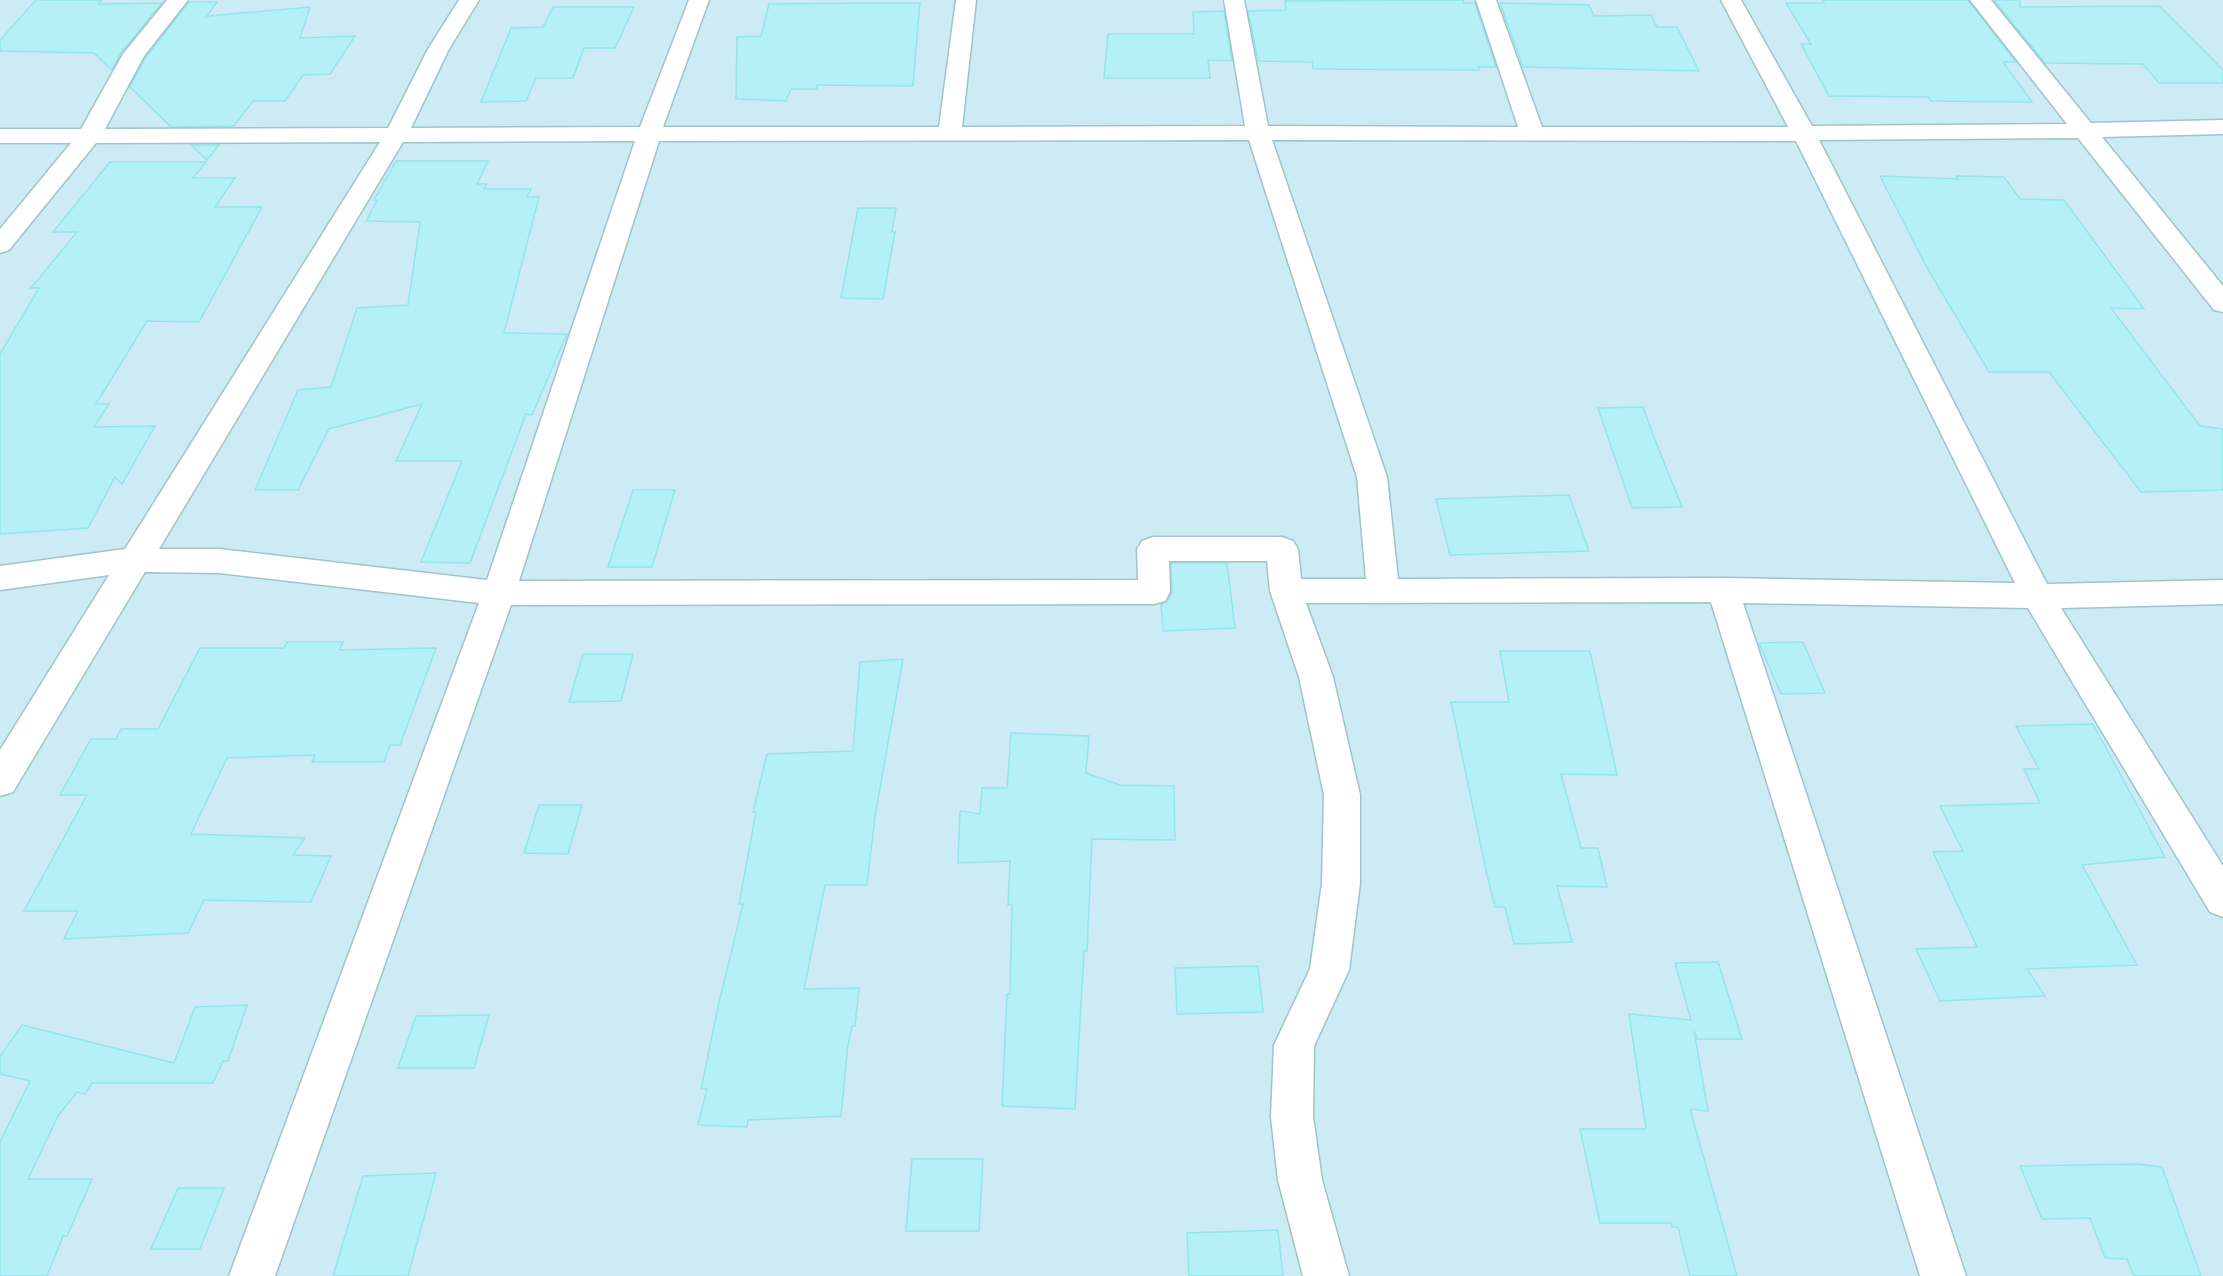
<svg xmlns="http://www.w3.org/2000/svg" width="2223" height="1276" font-family="Mulish,sans-serif">
  <style>
    .residential { fill: #ccebf4 }
    .building { fill: #b6f0f7; stroke: #95e4eb; stroke-width: 1.5 }
    .lines { fill: none; stroke-linecap: round; stroke-linejoin: round }
    .minor-casing { stroke: #9fc4ca; stroke-width: 3 }
    .minor { fill: #fff; fill-rule: evenodd }
  </style>
  <rect width="100%" height="100%" fill="#e1f5fe"/>
  <rect class="residential" x="0" y="0" width="2223" height="1276"/>
  <g class="building">
    <polygon points="36,0 102,0 98,4 162,3 121,53 112,70 94,53 0,51 0,40"/>
    <polygon points="1463,0 1464,3 1475,3 1496,67 1478,67 1479,70 1313,69 1312,62 1258,61 1248,11 1286,10 1285,1"/>
    <polygon points="1822,0 1968,0 2016,62 2003,62 2032,102 1931,101 1928,97 1829,96 1801,44 1811,44 1786,3 1824,3"/>
    <polygon points="1994,0 2020,0 2020,7 2159,6 2223,70 2223,83 2159,83 2143,64 2045,63"/>
    <polygon points="189,2 217,2 207,16 310,7 300,38 355,36 330,74 303,75 285,101 253,101 234,126 171,127 130,87 146,57"/>
    <polygon points="864,3 920,3 913,86 817,85 817,89 791,89 786,101 736,99 737,37 761,36 769,4"/>
    <polygon points="1500,3 1589,5 1594,16 1651,15 1657,27 1677,27 1699,71 1523,67"/>
    <polygon points="553,7 634,7 615,48 584,48 573,78 536,78 526,101 481,102 511,28 543,27"/>
    <polygon points="1224,11 1232,61 1208,60 1210,78 1104,78 1108,34 1194,34 1193,12"/>
    <polygon points="191,145 219,145 207,160"/>
    <polygon points="396,161 488,161 477,184 487,184 484,189 531,189 527,197 539,197 504,333 567,334 532,415 526,414 470,563 421,562 462,461 396,461 422,404 329,429 298,490 255,490 298,390 331,387 357,308 408,305 420,222 366,221 377,200 374,200"/>
    <polygon points="110,162 206,162 193,178 235,178 215,207 262,207 199,322 147,321 96,404 109,404 94,427 155,426 122,484 115,477 88,528 0,534 0,354 39,288 31,288 77,232 53,232"/>
    <polygon points="1880,176 1958,179 1956,176 2004,177 2020,199 2064,200 2144,309 2111,308 2200,426 2223,429 2223,490 2141,492 2049,372 1989,372 1926,266"/>
    <polygon points="858,208 896,208 892,232 895,232 883,299 841,298"/>
    <polygon points="1643,407 1655,440 1682,507 1632,508 1598,408"/>
    <polygon points="633,490 675,490 652,567 608,567"/>
    <polygon points="1569,495 1589,551 1450,555 1436,499"/>
    <polygon points="1171,563 1227,563 1235,628 1163,631 1161,605 1167,602 1172,593"/>
    <polygon points="287,642 343,642 339,650 436,648 400,745 390,745 384,762 312,762 315,755 227,758 191,834 305,838 293,855 331,856 311,902 204,900 188,933 64,939 78,911 24,911 87,795 60,795 91,739 116,739 121,729 158,729 200,648 284,648"/>
    <polygon points="1803,642 1825,693 1781,694 1759,643"/>
    <polygon points="1500,651 1590,651 1617,775 1561,774 1581,848 1598,848 1607,887 1557,886 1572,942 1514,944 1505,907 1495,907 1487,875 1451,702 1509,702"/>
    <polygon points="583,654 633,654 621,701 569,702"/>
    <polygon points="903,659 875,816 867,885 825,885 804,989 859,988 855,1026 852,1026 848,1045 841,1116 748,1120 747,1127 698,1125 707,1089 701,1089 718,1007 743,904 739,904 756,812 753,812 767,754 853,751 860,662"/>
    <polygon points="2093,724 2165,857 2082,865 2137,965 2027,969 2045,996 1940,1001 1916,949 1977,947 1933,852 1963,851 1940,806 2040,803 2024,769 2039,769 2016,726"/>
    <polygon points="1011,733 1089,736 1086,773 1120,785 1174,786 1175,840 1092,839 1087,951 1084,951 1075,1109 1002,1106 1007,994 1010,994 1012,905 1008,905 1010,861 958,863 960,811 980,814 982,788 1007,788"/>
    <polygon points="539,805 582,805 568,854 524,853"/>
    <polygon points="1718,962 1742,1039 1697,1039 1694,1031 1708,1111 1690,1109 1737,1276 1690,1276 1678,1227 1672,1227 1671,1223 1600,1223 1580,1129 1646,1129 1629,1014 1691,1020 1675,963"/>
    <polygon points="1258,966 1263,1012 1177,1014 1175,968"/>
    <polygon points="247,1005 228,1061 223,1061 213,1083 92,1083 85,1094 77,1092 58,1116 28,1179 92,1179 67,1236 63,1236 47,1276 0,1276 0,1142 30,1081 0,1074 0,1056 22,1025 174,1063 195,1007"/>
    <polygon points="489,1015 474,1068 398,1068 416,1016"/>
    <polygon points="912,1159 983,1159 979,1231 906,1231"/>
    <polygon points="2138,1164 2162,1167 2201,1276 2134,1276 2127,1259 2105,1258 2090,1218 2042,1219 2020,1166"/>
    <polygon points="436,1173 408,1276 333,1276 363,1176"/>
    <polygon points="178,1188 224,1188 200,1249 151,1249"/>
    <polygon points="1278,1230 1283,1276 1189,1276 1187,1233"/>
  </g>
  <g class="lines">
    <defs>
      <path id="minor" d="M167 0H188L144 56 105 129 388 128 428 49 459 0H479L449 49 411 128 640 127 689 0H709L663 127H939L956 0H976L962 127 1245 126 1224 0H1244L1268 126 1518 127 1476 0H1496L1542 127H1788L1721 0H1741L1812 126 2067 124 1970 0H1991L2091 123 2223 120V134L2102 137 2223 286V312L2214 310 2078 138 1819 140 2047 584 2223 580V604L2061 608 2223 866V917L2210 912 2028 608 1743 603 1966 1276H1920L1711 602 1306 603 1333 677 1360 795V883L1349 970 1314 1046 1313 1117 1322 1180 1349 1276H1303L1278 1180 1271 1117 1274 1045 1310 969 1322 883 1324 795 1299 677 1270 591 1267 561H1169L1170 592 1165 601 1154 604 511 605 275 1276H229L479 603 219 573 145 572 13 792 0 796V750L109 575 0 590V566L125 549 380 142 96 143 9 250 0 253V229L71 143H0V129H81L123 54ZM1249 140 1357 477 1366 579H1301L1298 549 1293 541 1282 537H1153L1142 541 1137 549 1138 580 519 581 659 141ZM1272 140 1796 141 2015 583 1723 578 1398 579 1387 477ZM635 141 487 580 219 549H159L403 142Z"/>
    </defs>
    <use href="#minor" class="minor-casing"/>
    <use href="#minor" class="minor"/>
  </g>
</svg>
